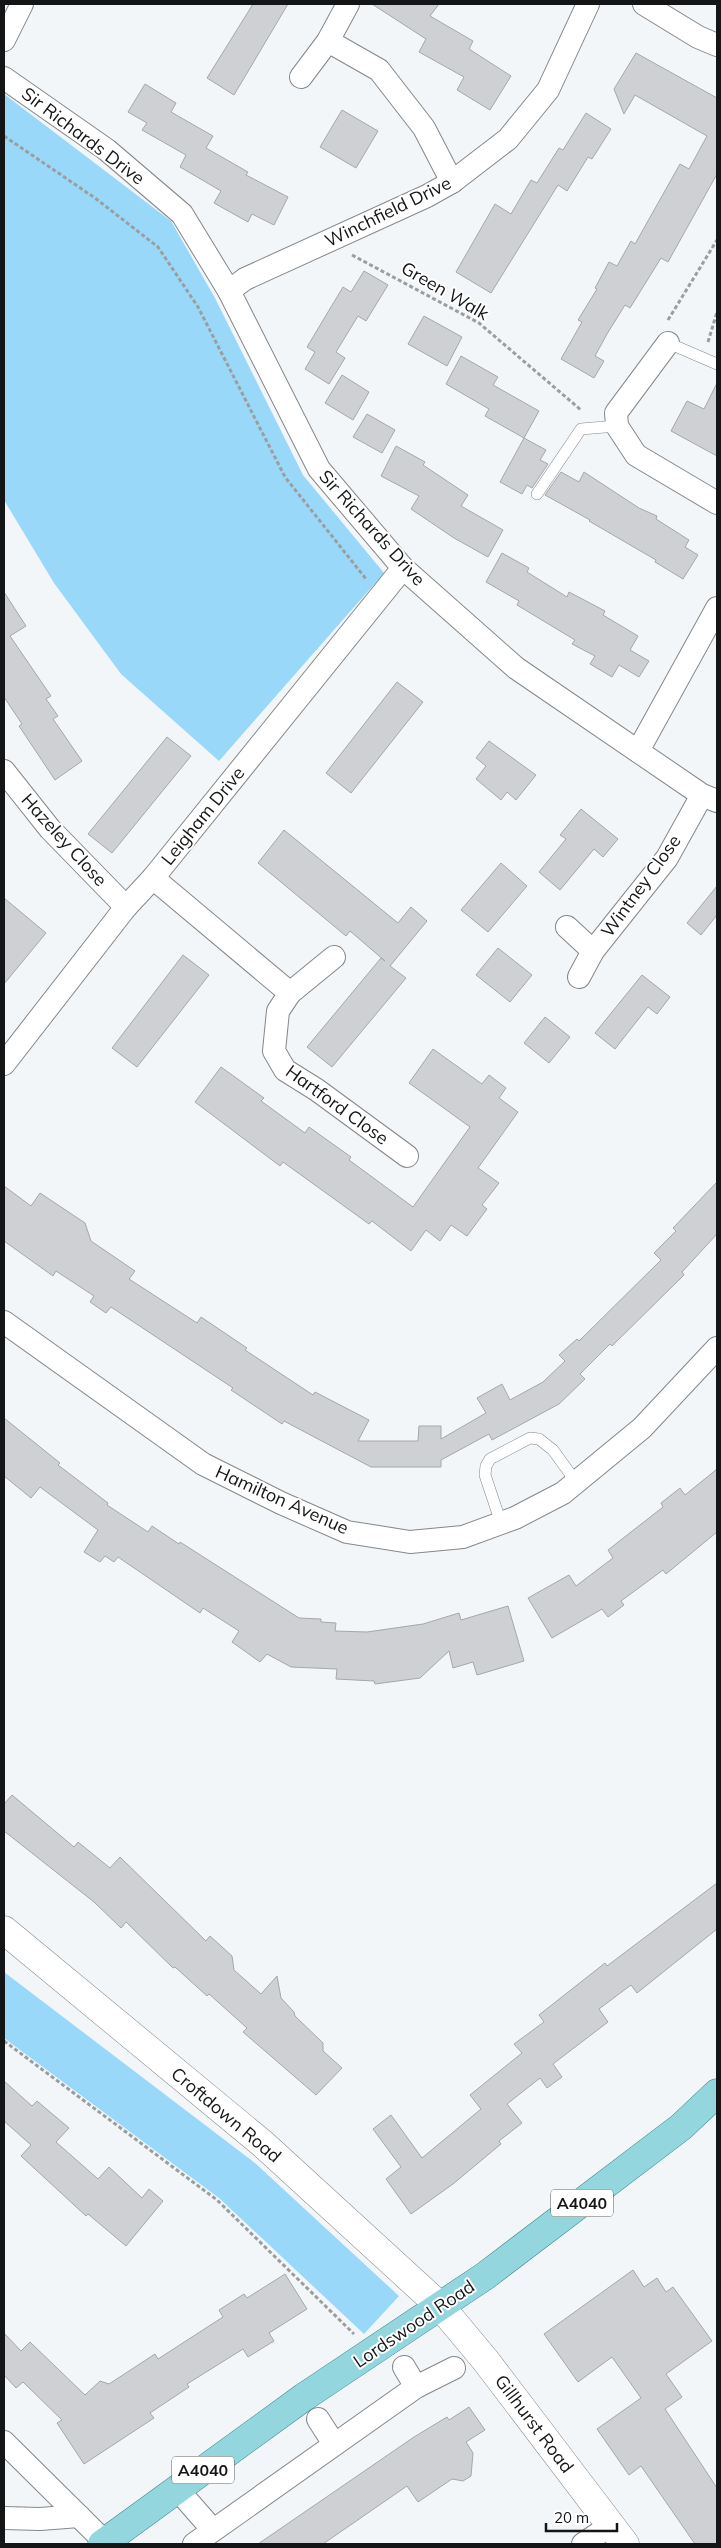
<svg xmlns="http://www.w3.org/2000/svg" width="721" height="2548" font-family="Mulish,sans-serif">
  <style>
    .green { fill: #99d8f9 }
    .building { fill: #ced0d3; stroke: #a5a8ab }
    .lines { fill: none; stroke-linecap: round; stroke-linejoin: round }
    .lane-casing { stroke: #84888a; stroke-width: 12 }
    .street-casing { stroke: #84888a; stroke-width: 24 }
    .secondary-casing { stroke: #84888a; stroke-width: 29 }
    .primary-casing { stroke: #388189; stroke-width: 29 }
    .path { stroke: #9b9e9f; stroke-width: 3; stroke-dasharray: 4 2.5; stroke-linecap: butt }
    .lane { stroke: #fff; stroke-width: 11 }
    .street { stroke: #fff; stroke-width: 22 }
    .secondary { stroke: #fff; stroke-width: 28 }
    .primary { stroke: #94d6dd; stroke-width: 28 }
    .labels { text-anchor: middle; stroke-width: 4; stroke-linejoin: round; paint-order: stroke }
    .shield { fill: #fff; stroke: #5a5b5c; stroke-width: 1 }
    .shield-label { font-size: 16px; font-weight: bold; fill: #141516 }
    .street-label { font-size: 18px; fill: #141516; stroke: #fff }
  </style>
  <rect width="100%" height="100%" fill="#f2f6f8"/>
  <g class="green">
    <polygon points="4,94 171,221 215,298 303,475 384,573 219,761 121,674 54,583 4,500"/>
    <polygon points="4,1972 255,2163 399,2296 364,2334 219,2198 4,2038"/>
  </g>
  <g class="building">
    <polygon points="253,4 288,4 234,95 207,78"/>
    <polygon points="372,4 439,4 430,16 473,41 469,49 511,76 490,110 457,90 464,77 419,52 426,39"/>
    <polygon points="636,53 717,98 717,174 668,262 661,258 630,308 625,305 607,334 595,356 604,361 594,378 561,359 582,322 578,320 597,289 595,288 609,262 617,266 631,241 635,244 680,164 689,169 707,136 635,95 624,114 614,89"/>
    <polygon points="145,84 176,103 171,112 213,136 206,148 248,172 246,175 288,197 274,225 252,214 248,222 214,203 221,191 180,167 186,155 142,130 147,123 128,112"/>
    <polygon points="342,110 378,131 356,168 320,147"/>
    <polygon points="586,113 611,129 592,159 588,157 567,191 558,185 491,293 456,272 495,204 511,214 531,180 537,183 559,148 563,150"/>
    <polygon points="364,271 388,285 366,321 358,316 336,352 345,358 329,384 305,369 315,352 307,347 343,287 351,292"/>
    <polygon points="424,316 462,337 447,366 408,344"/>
    <polygon points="461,356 498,377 493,385 539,411 524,438 485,416 489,409 446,384"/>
    <polygon points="342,375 369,392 353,420 325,403"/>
    <polygon points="717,383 717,456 671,431 687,401 704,409"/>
    <polygon points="367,414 395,430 382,453 353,437"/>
    <polygon points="524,438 546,450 540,460 548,464 532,488 527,485 522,494 500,482"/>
    <polygon points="396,446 425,462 423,465 468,495 461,506 503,530 488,557 454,538 411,509 419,496 381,476"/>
    <polygon points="561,472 579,482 584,472 639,508 657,516 656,519 689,540 685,547 698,555 683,579 655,562 656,560 589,521 590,520 545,495"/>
    <polygon points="502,553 529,568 527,572 567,597 569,592 605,611 603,615 638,636 630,650 649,661 639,677 619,665 612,677 590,664 595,656 572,644 575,640 517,605 519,601 486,582"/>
    <polygon points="4,592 26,626 10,636 51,696 46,699 58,716 53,719 82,761 55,780 19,726 22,724 4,697"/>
    <polygon points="397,682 423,702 351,793 326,773"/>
    <polygon points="167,737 191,756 112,853 88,834"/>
    <polygon points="489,741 536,775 516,800 507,792 501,800 476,779 486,766 476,758"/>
    <polygon points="581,809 618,839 603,857 594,849 560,890 539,872 566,839 560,835"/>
    <polygon points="284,830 398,923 411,907 427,921 390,966 406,978 332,1067 307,1047 381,958 385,961 350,931 346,936 258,863"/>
    <polygon points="501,863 527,886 488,932 461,910"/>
    <polygon points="717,886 717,915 701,935 687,923"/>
    <polygon points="4,898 46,933 4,984"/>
    <polygon points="498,948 532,975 510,1002 476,975"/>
    <polygon points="183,955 209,975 137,1067 112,1048"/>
    <polygon points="642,975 670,997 657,1014 648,1007 615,1049 595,1033"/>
    <polygon points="545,1017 570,1037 549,1063 524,1043"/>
    <polygon points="433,1049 482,1084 489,1075 506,1088 499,1098 518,1112 478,1168 499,1183 482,1205 487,1209 467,1236 451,1225 440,1241 426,1230 411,1251 372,1221 369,1224 283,1162 280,1166 195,1102 221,1067 264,1098 261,1101 305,1133 309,1127 351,1157 349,1160 413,1207 470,1127 409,1083"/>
    <polygon points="717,1182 717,1234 682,1272 684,1275 612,1346 610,1344 580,1374 585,1379 559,1404 492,1440 489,1434 441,1460 441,1467 371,1467 284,1421 282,1424 231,1390 233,1388 111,1307 106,1313 90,1302 94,1296 56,1271 53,1276 4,1241 4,1186 31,1206 40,1193 85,1223 91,1241 135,1271 129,1279 197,1323 201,1317 247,1348 245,1350 313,1395 315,1392 369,1420 358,1441 418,1441 419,1426 441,1426 441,1439 486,1413 477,1398 502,1384 510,1400 543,1382 565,1361 559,1355 577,1339 579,1341 661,1260 654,1253 676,1231 673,1228"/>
    <polygon points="4,1418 60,1463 58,1465 108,1503 107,1505 148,1532 152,1526 179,1544 180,1542 299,1618 321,1619 321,1622 336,1623 335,1631 367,1632 423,1624 459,1613 461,1620 508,1606 524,1661 477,1675 473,1662 453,1668 449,1651 420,1678 375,1684 374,1681 336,1679 337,1669 291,1667 267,1654 260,1662 232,1642 239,1631 203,1608 200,1613 118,1557 114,1562 105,1556 100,1562 84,1552 98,1530 40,1487 31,1498 4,1476"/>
    <polygon points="717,1469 717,1532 666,1574 663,1570 621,1601 624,1605 608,1617 602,1609 552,1638 528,1598 569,1575 576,1586 613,1558 608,1550 663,1507 661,1503 680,1488 685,1495"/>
    <polygon points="12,1795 74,1847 78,1842 110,1868 120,1857 206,1941 210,1936 232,1956 234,1970 261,1994 277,1976 281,1998 294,2012 295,2016 323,2043 323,2051 342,2068 316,2095 243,2032 247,2028 209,1994 207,1996 175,1967 173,1968 126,1922 121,1928 94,1902 4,1831 4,1804"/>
    <polygon points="717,1883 717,1929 637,1993 631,1985 599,2009 608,2022 553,2064 562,2077 547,2088 540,2078 507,2104 522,2123 499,2141 501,2144 453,2184 411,2214 386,2179 401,2167 373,2129 391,2115 422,2158 481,2109 470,2095 522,2053 514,2044 544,2022 539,2015 605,1963 607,1966"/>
    <polygon points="4,2081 32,2106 37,2101 69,2128 56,2142 98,2179 109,2167 142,2198 149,2189 163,2201 126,2246 88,2214 86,2216 21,2156 31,2145 4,2121"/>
    <polygon points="633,2270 644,2287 657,2278 666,2292 673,2287 712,2341 666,2374 682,2397 665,2409 717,2488 717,2544 695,2544 641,2466 629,2475 597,2429 641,2398 612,2357 578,2382 544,2334"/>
    <polygon points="285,2274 307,2309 269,2333 274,2341 248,2357 243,2349 187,2384 189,2387 150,2413 154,2418 84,2464 57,2423 62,2420 23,2382 16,2388 4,2375 4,2333 21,2351 30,2342 85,2395 100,2381 109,2384 155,2354 158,2359 223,2317 219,2310 244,2294 247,2298"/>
    <polygon points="469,2407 485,2430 466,2442 473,2453 471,2476 463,2481 452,2479 418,2502 407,2486 323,2544 258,2544 414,2437 447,2417 449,2420"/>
  </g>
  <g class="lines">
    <defs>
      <g id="lane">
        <polyline points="668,343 717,364"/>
        <polyline points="537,494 581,429 617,426"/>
        <polyline points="501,1523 485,1475 486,1466 490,1459 530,1438 539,1439 553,1450 576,1482"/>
      </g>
      <g id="street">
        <polyline points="644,4 698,37 717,45"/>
        <polyline points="4,40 22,4"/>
        <polyline points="328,41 379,70 424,128 452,182"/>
        <polyline points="301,77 328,41 348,4"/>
        <polyline points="4,78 107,150 182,214 229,291 319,469 403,568 516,668 702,795 717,801"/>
        <polyline points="229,291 245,279 427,196 452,182 508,139 548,90 588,4"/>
        <polyline points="668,343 616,413 617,426 636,455 717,503"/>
        <polyline points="638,751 717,608"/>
        <polyline points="4,771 50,829 126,907"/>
        <polyline points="153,878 290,993"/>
        <polyline points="567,927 593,951"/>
        <polyline points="334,957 290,993 278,1011 274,1051 285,1070 317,1090 407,1156"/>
        <polyline points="579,977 593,951 667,858 702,795"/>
        <polyline points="4,1064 126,907 153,878 403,568"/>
        <polyline points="4,1322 203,1464 281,1503 347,1532 410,1542 463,1537 515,1518 563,1493 642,1428 717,1348"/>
        <polyline points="404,2367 416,2387"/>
        <polyline points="318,2419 334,2444"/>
        <polyline points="4,2442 105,2542"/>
        <polyline points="177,2489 213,2530"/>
        <polyline points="4,2518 40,2519 79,2516"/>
        <polyline points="194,2544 416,2387 454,2368"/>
        <polyline points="583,2544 611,2525"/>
      </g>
      <polyline id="secondary" points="4,1930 263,2144 441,2307 486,2361 625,2544"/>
      <polyline id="primary" points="102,2544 304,2397 485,2276 681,2127 717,2093"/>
    </defs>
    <use href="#lane" class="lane-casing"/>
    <use href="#street" class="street-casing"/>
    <use href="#secondary" class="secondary-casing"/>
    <use href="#primary" class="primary-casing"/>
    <g class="path">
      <polyline points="4,136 95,198 158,247 198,307 285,477 366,579"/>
      <polyline points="352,255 479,323 581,410"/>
      <polyline points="668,320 717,240"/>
      <polyline points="708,342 717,312"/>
      <polyline points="4,2041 217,2200 354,2334"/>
    </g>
    <use href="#lane" class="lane"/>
    <use href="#street" class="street"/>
    <use href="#secondary" class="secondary"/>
    <use href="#primary" class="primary"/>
  </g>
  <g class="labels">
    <g class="shield">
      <rect x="551" y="2189.5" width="62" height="27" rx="4"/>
      <rect x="172" y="2456.5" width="62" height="27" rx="4"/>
    </g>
    <g class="shield-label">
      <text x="582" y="2209">A4040</text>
      <text x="203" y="2476">A4040</text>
    </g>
    <g class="street-label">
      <text transform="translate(83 136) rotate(37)" y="6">Sir Richards Drive</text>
      <text transform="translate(388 212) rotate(-26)" y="6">Winchfield Drive</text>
      <text transform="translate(445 291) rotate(30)" y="6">Green Walk</text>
      <text transform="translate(372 528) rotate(48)" y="6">Sir Richards Drive</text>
      <text transform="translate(203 816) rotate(-51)" y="6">Leigham Drive</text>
      <text transform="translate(64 840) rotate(48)" y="6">Hazeley Close</text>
      <text transform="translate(641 886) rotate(-54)" y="6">Wintney Close</text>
      <text transform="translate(337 1105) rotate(36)" y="6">Hartford Close</text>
      <text transform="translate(282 1500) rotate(24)" y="6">Hamilton Avenue</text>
      <text transform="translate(226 2115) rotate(40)" y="6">Croftdown Road</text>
      <text transform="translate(414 2324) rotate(-34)" y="6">Lordswood Road</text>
      <text transform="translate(534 2424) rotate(53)" y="6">Gillhurst Road</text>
    </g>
  </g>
  <rect width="721" height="2548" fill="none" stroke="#141516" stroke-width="10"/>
  <path d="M546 2523v8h71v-8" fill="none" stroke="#141516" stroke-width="2.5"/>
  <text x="554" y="2523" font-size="15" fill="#141516" stroke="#ffffff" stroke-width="4" paint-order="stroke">20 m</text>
</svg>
